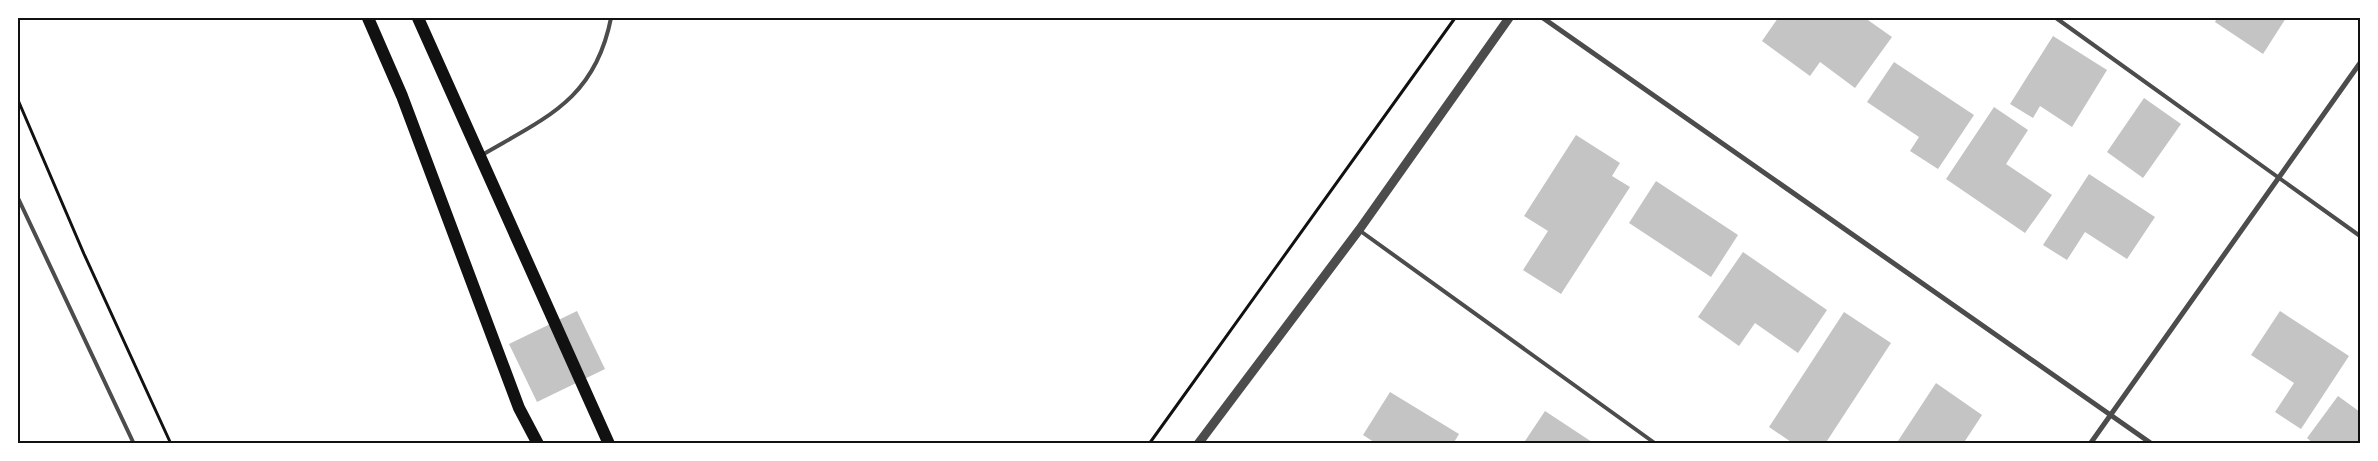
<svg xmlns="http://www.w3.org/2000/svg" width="2378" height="461" font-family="'Asap Condensed',sans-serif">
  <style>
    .building { fill: #c4c4c4 }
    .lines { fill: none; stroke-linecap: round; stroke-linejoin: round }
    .path { stroke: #111; stroke-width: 3 }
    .service { stroke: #4c4c4c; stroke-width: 4 }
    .minor { stroke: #4c4c4c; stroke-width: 5 }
    .tertiary { stroke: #4c4c4c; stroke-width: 9 }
    .primary { stroke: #111; stroke-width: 12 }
    .neatline { fill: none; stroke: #111; stroke-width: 2 }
  </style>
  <rect width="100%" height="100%" fill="#fff"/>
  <g class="building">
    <polygon points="1778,18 1865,18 1892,37 1855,88 1820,62 1810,76 1762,41"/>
    <polygon points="2217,18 2286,18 2263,54 2215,22"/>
    <polygon points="2053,36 2107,70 2072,127 2040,106 2033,118 2010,104"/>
    <polygon points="1894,62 1974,115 1938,169 1910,151 1919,137 1867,102"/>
    <polygon points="2144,98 2181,124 2143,178 2107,152"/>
    <polygon points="1994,107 2028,130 2006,164 2052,195 2025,233 1946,179"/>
    <polygon points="1576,135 1620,163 1612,176 1630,187 1561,294 1523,270 1548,231 1524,216"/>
    <polygon points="2089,174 2155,217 2127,259 2085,232 2067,260 2043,245"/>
    <polygon points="1656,181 1738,235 1711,277 1629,223"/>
    <polygon points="1743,252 1827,310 1798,353 1755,323 1739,346 1698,317"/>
    <polygon points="577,311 605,369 537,402 509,344"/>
    <polygon points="2280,311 2349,356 2301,429 2275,412 2294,383 2251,355"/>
    <polygon points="1844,312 1891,343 1825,444 1794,444 1769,427"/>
    <polygon points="1936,383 1982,415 1963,444 1896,444"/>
    <polygon points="1390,392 1459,434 1453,444 1377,444 1363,435"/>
    <polygon points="2338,396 2360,412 2360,444 2314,444 2307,438"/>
    <polygon points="1545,411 1592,442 1590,444 1523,444"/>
  </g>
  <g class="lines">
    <g class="path">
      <polyline points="18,100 84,254 171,444"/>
      <polyline points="1149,444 1455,18"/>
    </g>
    <g class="service">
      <polyline points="2056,18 2360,236"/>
      <path d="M482 155C547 117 595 99 611 18"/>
      <polyline points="18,198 134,444"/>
      <polyline points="1359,230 1656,444"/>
    </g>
    <g class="minor">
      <polyline points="1543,18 2152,444"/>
      <polyline points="2090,444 2360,63"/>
    </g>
    <polyline class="tertiary" points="1198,444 1359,230 1509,18"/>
    <g class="primary">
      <polyline points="368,18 402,96 519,408 538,444"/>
      <polyline points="418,18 609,444"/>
    </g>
  </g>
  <rect width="2378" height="461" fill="none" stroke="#ffffff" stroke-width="38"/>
  <rect x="19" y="19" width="2340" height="423" class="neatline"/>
</svg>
